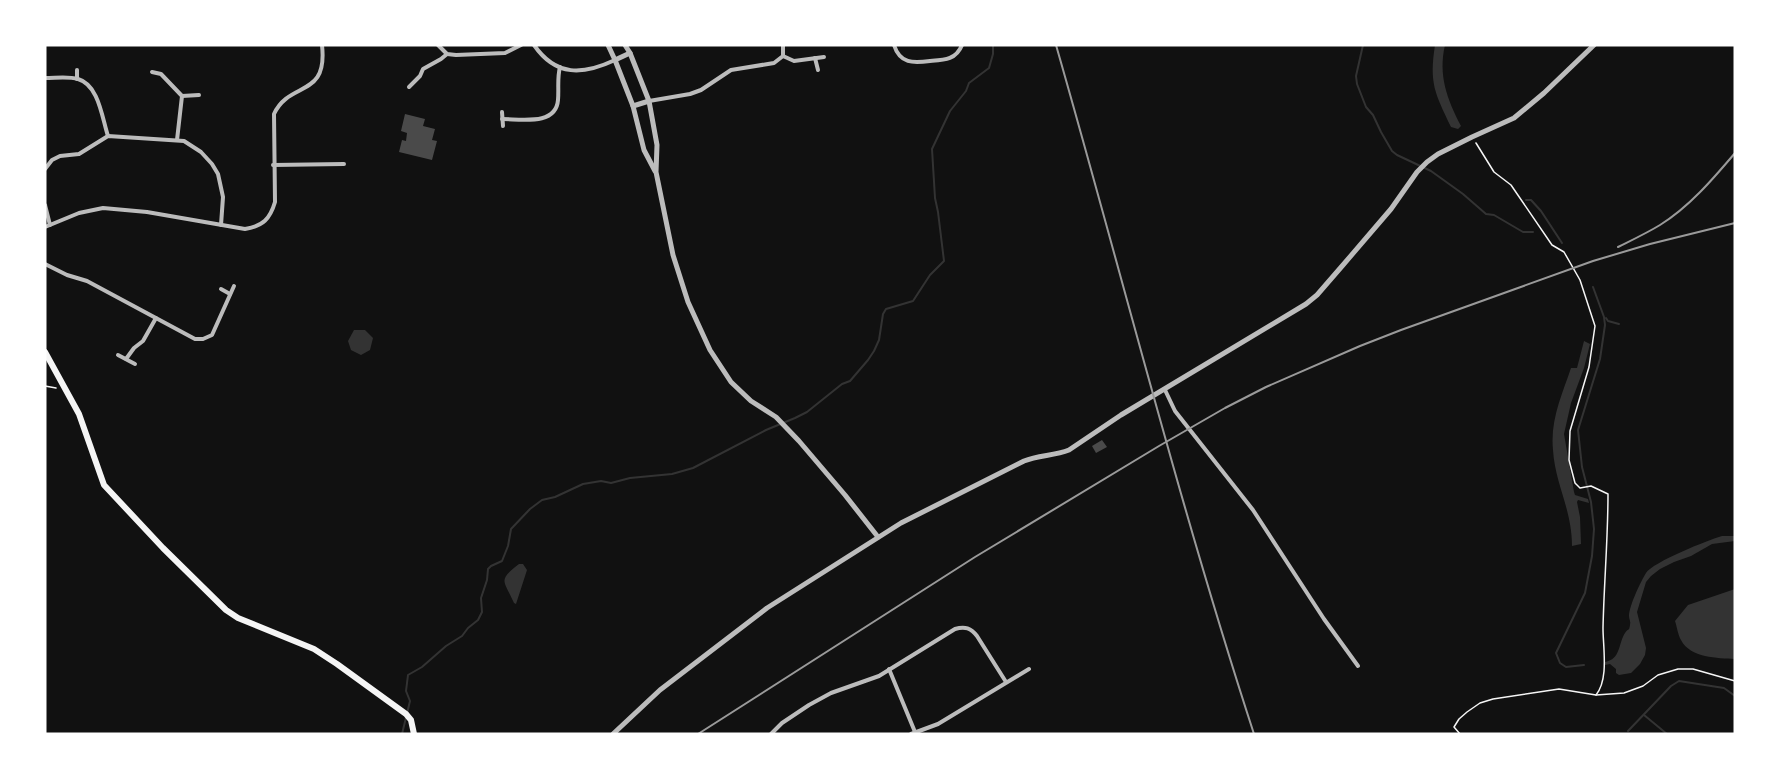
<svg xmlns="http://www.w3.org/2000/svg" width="1780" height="779" font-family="Quicksand,sans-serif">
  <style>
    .water { fill: #333 }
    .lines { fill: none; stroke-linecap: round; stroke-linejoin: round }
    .stream { stroke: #333; stroke-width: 2 }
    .building { fill: #4a4a4a }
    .path { stroke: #f5f5f5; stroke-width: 1.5 }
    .minor { stroke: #bcbcbc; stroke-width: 4 }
    .tertiary { stroke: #bcbcbc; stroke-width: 5 }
    .secondary { stroke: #f5f5f5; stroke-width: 6 }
    .rail { stroke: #9a9a9a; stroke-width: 2 }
  </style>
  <rect width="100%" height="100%" fill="#111"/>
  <g class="water">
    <path d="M1435 45H1445C1438 75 1447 99 1461 126L1458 129 1451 127C1435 93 1429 84 1435 45Z"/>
    <polygon points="354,330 365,330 373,338 370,350 361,355 351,350 348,341"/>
    <path d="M1584 341 1590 344 1584 368 1571 403 1564 434 1574 492 1575 495 1588 499 1589 503 1578 500 1577 502 1580 517 1581 544 1572 546C1572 509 1555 484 1553 450 1550 420 1562 395 1571 368H1577Z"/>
    <path d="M1722 536H1735V541L1712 544 1691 556 1674 562 1660 569 1651 576 1646 582 1637 612 1646 648 1645 655 1640 664 1631 673 1619 675 1616 673V669L1610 664 1605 665V662C1621 659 1618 644 1625 633 1629 627 1629 632 1630 625 1631 622 1629 619 1629 616 1629 606 1641 581 1646 573 1653 562 1708 540 1722 536Z"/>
    <path d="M519 564H523L527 570 516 604 514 603C504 580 497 581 519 564Z"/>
    <path d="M1735 589V659C1718 658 1690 658 1681 640 1678 635 1677 627 1675 621L1688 605Z"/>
  </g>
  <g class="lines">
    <g class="stream">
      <polyline points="1363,45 1356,76 1357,84 1366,107 1373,115 1381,132 1392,151 1397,155 1431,171 1463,194 1486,214 1494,215 1523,232 1533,232"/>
      <polyline points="1526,200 1531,200 1541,211 1562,243"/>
      <polyline points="1606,318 1608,321 1619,324"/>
      <polyline points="1584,665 1566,667 1560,663 1556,653 1585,593 1592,556 1594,529 1591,502 1582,467 1578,430 1600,359 1605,325 1604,317 1593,287"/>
      <polyline points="1644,715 1667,734"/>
      <polyline points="1628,731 1671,686 1679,681 1724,688 1735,696"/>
      <polyline points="402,734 410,701 406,691 408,675 422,667 446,646 462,636 468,628 478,620 482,612 481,598 487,580 488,569 491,566 502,561 508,546 511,529 530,509 542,500 555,497 583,484 601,481 611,483 630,478 672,474 693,468 766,430 795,418 807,412 842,384 850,381 868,360 874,351 879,340 883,314 886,309 913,301 930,275 944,261 938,212 935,198 932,149 950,111 966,91 969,83 989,68 993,54 993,45"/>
    </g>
  </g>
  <g class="building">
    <polygon points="405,114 425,119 423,126 435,129 432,140 437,141 432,160 399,152 402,140 406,141 407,133 401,131"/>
    <polygon points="1102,440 1107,447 1096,453 1092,446"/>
  </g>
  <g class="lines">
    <g class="path">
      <path d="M1476 143 1494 172 1511 185 1552 245 1564 252 1580 280 1595 326 1589 367 1570 431 1569 460 1575 483 1580 488 1591 486 1608 494C1608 539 1604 583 1603 628 1603 648 1609 679 1596 695"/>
      <polyline points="45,386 56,388"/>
      <polyline points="1460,734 1454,727 1459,719 1467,712 1480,703 1493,699 1559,689 1596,695 1624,693 1643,686 1658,675 1678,669 1693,669 1735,681"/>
    </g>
    <g class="minor">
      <polyline points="438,45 447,54 456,55 505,53 521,45"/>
      <path d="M534 45C556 77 583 75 615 60"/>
      <path d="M894 45C900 64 913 63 930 61 944 60 956 60 962 45"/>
      <polyline points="783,56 794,61 824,57"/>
      <polyline points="815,58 818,70"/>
      <polyline points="152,72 161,74 182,96 177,140"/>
      <path d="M45 78C56 78 68 76 78 79 99 85 102 118 108 136"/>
      <polyline points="77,79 77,70"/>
      <polyline points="409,87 420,76 423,69 441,59 447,54"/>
      <polyline points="182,96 199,95"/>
      <polyline points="649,101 690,94 701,90 731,70 768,64 774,63 783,56 783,45"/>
      <polyline points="502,112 503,126"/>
      <path d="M502 119C521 119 556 126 558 100 559 89 557 78 560 67"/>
      <polyline points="273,165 344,164"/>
      <polyline points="45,169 52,160 60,156 79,154 108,136 184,141 201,152 212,164 218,174 223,197 221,225"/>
      <polyline points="45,205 50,225"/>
      <path d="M45 227 79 213 103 208 147 212 245 229C263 226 270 219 275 202L274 114C290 80 328 99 322 45"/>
      <polyline points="45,264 67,275 87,281 195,339 203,339 212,335 234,286"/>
      <polyline points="221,289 230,294"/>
      <polyline points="118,355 135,364"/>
      <polyline points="126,359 134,348 143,341 156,318"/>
      <polyline points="1165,390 1175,411 1253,510 1324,619 1358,666"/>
      <polyline points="889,669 915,732"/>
      <path d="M771 734 782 723 809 705 831 693 879 676 955 629C965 626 971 628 977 636L1006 682"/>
      <polyline points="911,734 938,724 1029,669"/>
    </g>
    <g class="tertiary">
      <polyline points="608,45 615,60 633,106 644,150 655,171"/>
      <polyline points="625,45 630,53 649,101 657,145 656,172 673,255 688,302 710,350 731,382 751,401 776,417 799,441 845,495 878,537"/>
      <polyline points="615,60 630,53"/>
      <polyline points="633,106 649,101"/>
      <path d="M613 734 660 690 767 608 901 523 1024 461C1039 455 1054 456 1069 450L1121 415 1306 304 1317 295 1343 265 1391 209 1417 172 1427 162 1438 154 1472 137 1514 118 1544 93 1594 45"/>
    </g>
    <polyline class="secondary" points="45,352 79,414 104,485 163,548 226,610 238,618 314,649 337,664 406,714 411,720 414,734"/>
    <g class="rail">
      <path d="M1056 45C1122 275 1180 507 1254 734"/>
      <path d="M1618 247C1632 240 1647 233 1660 225 1689 207 1713 179 1735 153"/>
      <polyline points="698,734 975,557 1159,446 1225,408 1266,387 1360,346 1401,330 1593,261 1650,244 1735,223"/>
    </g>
  </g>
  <rect width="1780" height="779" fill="none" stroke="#ffffff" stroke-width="93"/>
</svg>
